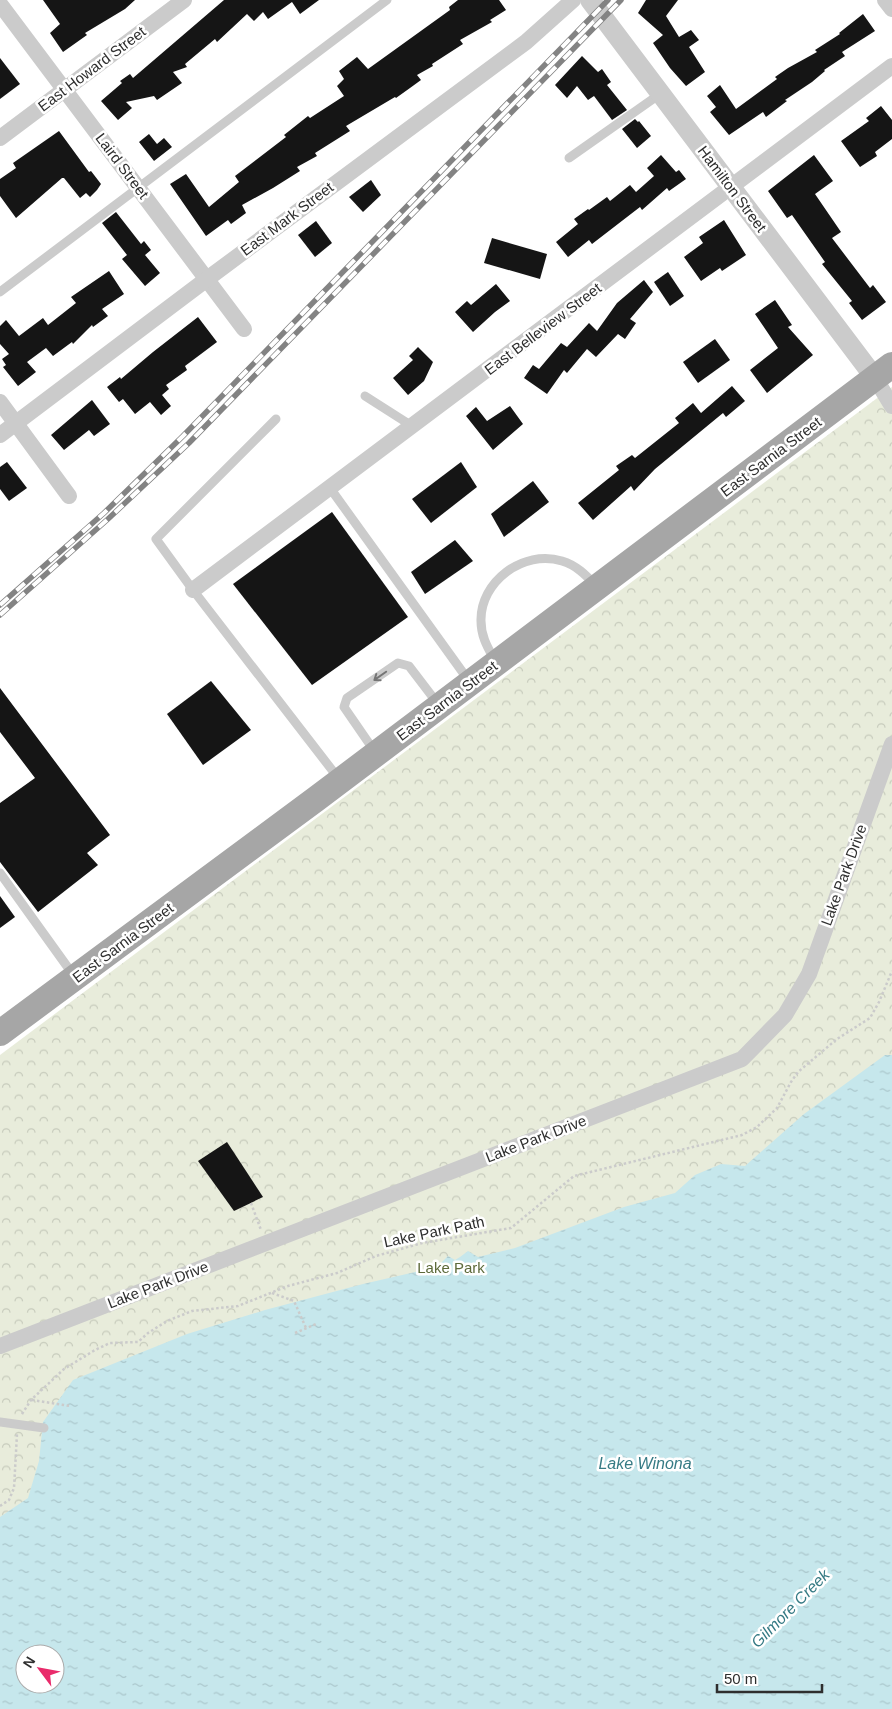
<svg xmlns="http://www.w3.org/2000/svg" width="892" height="1709" font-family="Helvetica,sans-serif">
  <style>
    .forest { fill: url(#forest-crowns); fill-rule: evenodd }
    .water { fill: url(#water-ripples); fill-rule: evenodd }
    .building { fill: #151515 }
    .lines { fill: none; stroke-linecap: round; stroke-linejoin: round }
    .path { stroke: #cbcbcb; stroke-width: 2.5; stroke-dasharray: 2.5 2.5; stroke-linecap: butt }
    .service { stroke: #cbcbcb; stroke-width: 9 }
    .minor { stroke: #cbcbcb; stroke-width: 16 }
    .tertiary { stroke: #cbcbcb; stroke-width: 20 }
    .primary { stroke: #a6a6a6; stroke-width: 26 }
    .rail-casing { stroke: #838383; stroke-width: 5.5 }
    .rail { stroke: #fff; stroke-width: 4; stroke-dasharray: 11; stroke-linecap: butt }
    .oneway { stroke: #757575 }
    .labels { text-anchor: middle; stroke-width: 5; stroke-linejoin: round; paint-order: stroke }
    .street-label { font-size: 15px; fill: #2e2e2e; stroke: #fff }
    .park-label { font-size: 15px; fill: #5d6a3a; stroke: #fff }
    .water-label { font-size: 16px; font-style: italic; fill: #367b85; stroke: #fff }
  </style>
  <defs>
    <pattern id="forest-crowns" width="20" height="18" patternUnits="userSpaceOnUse" patternTransform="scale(1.25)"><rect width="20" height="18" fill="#e8ecdb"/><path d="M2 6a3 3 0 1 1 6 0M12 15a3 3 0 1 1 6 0" fill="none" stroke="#c7cbbc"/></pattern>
    <pattern id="water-ripples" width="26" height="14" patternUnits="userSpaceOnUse" patternTransform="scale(1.25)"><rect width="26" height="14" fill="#c6e7ec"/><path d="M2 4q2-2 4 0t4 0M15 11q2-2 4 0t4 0" fill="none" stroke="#aac6cb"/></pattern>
  </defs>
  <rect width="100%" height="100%" fill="#fff"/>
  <path class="forest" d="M892 387V1709H0V1055ZM25 1654H55V1684H25Z"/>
  <path class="water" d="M885 1055H892V1709H0V1517L28 1498 39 1461 43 1422 73 1380 187 1334 265 1310 363 1284 437 1267 448 1256 455 1260 460 1257 468 1251 478 1257 515 1248 624 1207 675 1193 695 1175 721 1164 745 1166 804 1114ZM25 1654H55V1684H25Z"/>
  <g class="building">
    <polygon points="43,0 135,0 125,9 85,33 87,35 63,52 50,33 60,24"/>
    <polygon points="224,0 319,0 300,14 292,2 268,19 263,12 254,21 247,14 217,42 215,39 185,64 187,67 173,72 182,83 157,100 154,96 126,102 132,108 118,120 101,101 122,83 120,81 130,74 133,78"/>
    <polygon points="458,0 499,0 506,10 490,20 492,22 460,40 463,44 432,64 433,66 417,75 421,80 410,88 396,98 395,97 346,126 350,131 315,153 317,156 297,167 300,171 273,188 242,205 246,213 231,224 228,220 206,236 170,184 186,174 209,207 239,182 235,176 286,137 284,135 308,116 310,118 344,96 337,86 344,79 339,71 357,57 368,69 450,10 449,7"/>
    <polygon points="646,0 678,0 666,16 679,37 691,30 699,40 689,47 705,72 686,86 670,68 653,43 663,35 638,13"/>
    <polygon points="863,14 875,31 842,52 845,56 824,70 825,71 812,82 785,100 787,101 766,117 763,112 729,135 710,112 716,107 707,96 720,85 736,109 777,79 775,77 788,68 817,52 815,50 840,34 839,33"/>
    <polygon points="582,56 598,72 602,69 611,82 607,85 627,110 612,120 594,96 588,100 577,86 567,98 555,85"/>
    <polygon points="0,58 20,84 0,99"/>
    <polygon points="881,106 892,120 892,139 875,152 877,156 860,167 841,141 869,121 866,118"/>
    <polygon points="635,119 638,122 639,121 651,136 637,148 622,129"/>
    <polygon points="59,131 89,172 91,171 101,184 97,190 90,197 86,193 80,198 64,178 62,178 16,218 0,196 0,179 16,168 13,163"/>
    <polygon points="149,134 157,144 164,138 172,147 154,161 139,142"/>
    <polygon points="661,155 676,172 679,170 686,179 669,191 667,188 642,210 640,207 592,244 589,240 568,257 556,242 578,224 574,219 588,209 589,210 607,197 610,201 630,185 636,192 654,176 647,168"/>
    <polygon points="814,155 833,181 815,194 841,232 832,238 870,288 873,285 886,302 862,320 849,303 852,301 822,264 825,262 792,215 787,218 768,191"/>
    <polygon points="371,180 381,195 363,212 349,197"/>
    <polygon points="116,212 141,244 144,241 151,250 145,255 160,273 145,286 122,259 127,255 102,223"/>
    <polygon points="724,220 746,255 722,271 720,268 701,281 684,257 703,243 699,237"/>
    <polygon points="316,221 332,243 315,257 298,235"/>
    <polygon points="492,238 547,254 540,279 484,263"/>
    <polygon points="109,271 124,294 102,309 108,316 93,327 92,325 73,344 72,342 53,356 46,348 27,362 36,372 18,386 3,367 6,365 2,359 9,354 0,344 0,326 6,320 19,336 43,318 48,325 76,303 71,297"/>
    <polygon points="668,272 684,296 670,306 654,282"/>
    <polygon points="644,280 653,292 630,319 636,323 625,339 618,334 596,357 587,349 567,373 564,370 547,394 524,378 533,365 539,369 561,343 567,347 589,323 597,331 617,303"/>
    <polygon points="496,284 510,301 495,312 473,332 455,312 467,301 471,305"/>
    <polygon points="775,300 792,325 788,327 813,355 767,393 750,370 778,348 755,314"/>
    <polygon points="198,317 217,342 185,366 187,370 166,385 169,389 162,395 171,406 161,415 150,402 135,414 123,399 119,402 107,387 120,377 121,379 153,352"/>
    <polygon points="715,339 730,360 698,383 683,362"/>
    <polygon points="418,347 433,362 424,381 408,395 393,378 413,360 409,356"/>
    <polygon points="732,386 745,401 726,417 723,413 655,469 634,491 631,486 593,520 578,503 619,470 616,466 632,455 635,458 679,423 675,418 693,403 701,413"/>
    <polygon points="92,400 110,424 94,436 89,430 64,450 51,435"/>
    <polygon points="510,406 523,424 493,450 466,416 476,407 487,421"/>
    <polygon points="7,462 27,488 9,501 0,489 0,467"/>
    <polygon points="461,462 477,487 431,523 412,499"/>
    <polygon points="533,481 549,502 504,537 491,514"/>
    <polygon points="332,512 408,617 312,685 233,584"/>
    <polygon points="455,540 473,561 425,594 411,572"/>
    <polygon points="211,681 251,730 203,765 167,714"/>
    <polygon points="0,688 110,835 87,853 98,865 38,912 0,862 0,803 35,778 0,732"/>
    <polygon points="0,896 15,917 0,928"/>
    <polygon points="227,1142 263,1197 234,1211 198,1161"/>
  </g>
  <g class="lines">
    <g class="path">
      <polyline points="251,1203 261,1230"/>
      <polyline points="272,1293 294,1301 306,1328"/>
      <polyline points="295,1333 316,1324"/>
      <polyline points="32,1400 70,1406"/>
      <polyline points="22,1414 31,1400 64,1369 95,1350 110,1343 138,1342 148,1333 167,1321 192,1311 238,1306 288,1286 337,1273 376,1256 422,1243 511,1228 574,1176 742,1135 757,1127 777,1108 791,1082 798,1072 837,1039 870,1018 879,1002 892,971"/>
      <polyline points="0,1506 9,1500 14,1488 17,1434"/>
    </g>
    <g class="service">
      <polyline points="569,158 660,94"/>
      <polyline points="0,292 387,0"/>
      <polyline points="365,396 412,426"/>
      <polyline points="276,419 156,539 193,590 339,779"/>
      <polyline points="330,488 469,681"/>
      <path d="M495 661C488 648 481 637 481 621 480 582 523 549 562 561 576 565 586 575 596 586"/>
      <polyline points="375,752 344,707 347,698 398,663 409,666 438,704"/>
      <polyline points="0,873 74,976"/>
      <polyline points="0,1422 44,1428"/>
    </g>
    <g class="minor">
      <polyline points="885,0 892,9"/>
      <polyline points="0,4 244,329"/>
      <polyline points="0,138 184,0"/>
      <polyline points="875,378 892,406"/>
      <polyline points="0,402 69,496"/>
      <polyline points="0,435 207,279 526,42 573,0"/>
      <polyline points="193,590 892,66"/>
      <polyline points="0,1346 742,1059 785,1015 809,974 892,744"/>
    </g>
    <polyline class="tertiary" points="590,0 875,378"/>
    <polyline class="primary" points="0,1033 316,799 892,365"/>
    <defs>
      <g id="rail">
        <polyline points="0,605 104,513 183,436 608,0"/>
        <polyline points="0,615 108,519 189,443 621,0"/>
      </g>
    </defs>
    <use href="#rail" class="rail-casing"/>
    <use href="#rail" class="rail"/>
  </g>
  <defs><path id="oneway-shaft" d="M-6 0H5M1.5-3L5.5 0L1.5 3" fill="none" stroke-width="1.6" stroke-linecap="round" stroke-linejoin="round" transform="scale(1.25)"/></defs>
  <use class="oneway" href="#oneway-shaft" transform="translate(380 676) rotate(145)"/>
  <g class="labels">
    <g class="street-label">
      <text transform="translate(92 69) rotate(-37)" y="5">East Howard Street</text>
      <text transform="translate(122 166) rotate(53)" y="5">Laird Street</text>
      <text transform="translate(732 189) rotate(53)" y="5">Hamilton Street</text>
      <text transform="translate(287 219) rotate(-37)" y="5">East Mark Street</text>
      <text transform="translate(543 329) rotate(-37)" y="5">East Belleview Street</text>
      <text transform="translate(771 457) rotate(-37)" y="5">East Sarnia Street</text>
      <text transform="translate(447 701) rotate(-37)" y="5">East Sarnia Street</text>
      <text transform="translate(844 875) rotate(-70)" y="5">Lake Park Drive</text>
      <text transform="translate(123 943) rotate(-37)" y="5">East Sarnia Street</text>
      <text transform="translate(536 1139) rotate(-21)" y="5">Lake Park Drive</text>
      <text transform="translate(434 1232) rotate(-12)" y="5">Lake Park Path</text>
      <text transform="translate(158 1285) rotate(-21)" y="5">Lake Park Drive</text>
    </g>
    <g class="park-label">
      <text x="451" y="1273">Lake Park</text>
    </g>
    <g class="water-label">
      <text x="645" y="1469">Lake Winona</text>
      <text transform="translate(790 1608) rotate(-45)" y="6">Gilmore Creek</text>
    </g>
  </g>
  <g transform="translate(40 1669) rotate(302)"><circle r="24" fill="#ffffff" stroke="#ababab"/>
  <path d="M0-4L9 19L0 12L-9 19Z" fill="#e92b6b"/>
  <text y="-8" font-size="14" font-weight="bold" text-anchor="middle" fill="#2e2e2e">N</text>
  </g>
  <path d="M717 1684v8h105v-8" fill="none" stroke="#2e2e2e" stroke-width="2.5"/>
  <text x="724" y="1684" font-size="15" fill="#2e2e2e" stroke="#ffffff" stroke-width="4" paint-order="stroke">50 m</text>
</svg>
